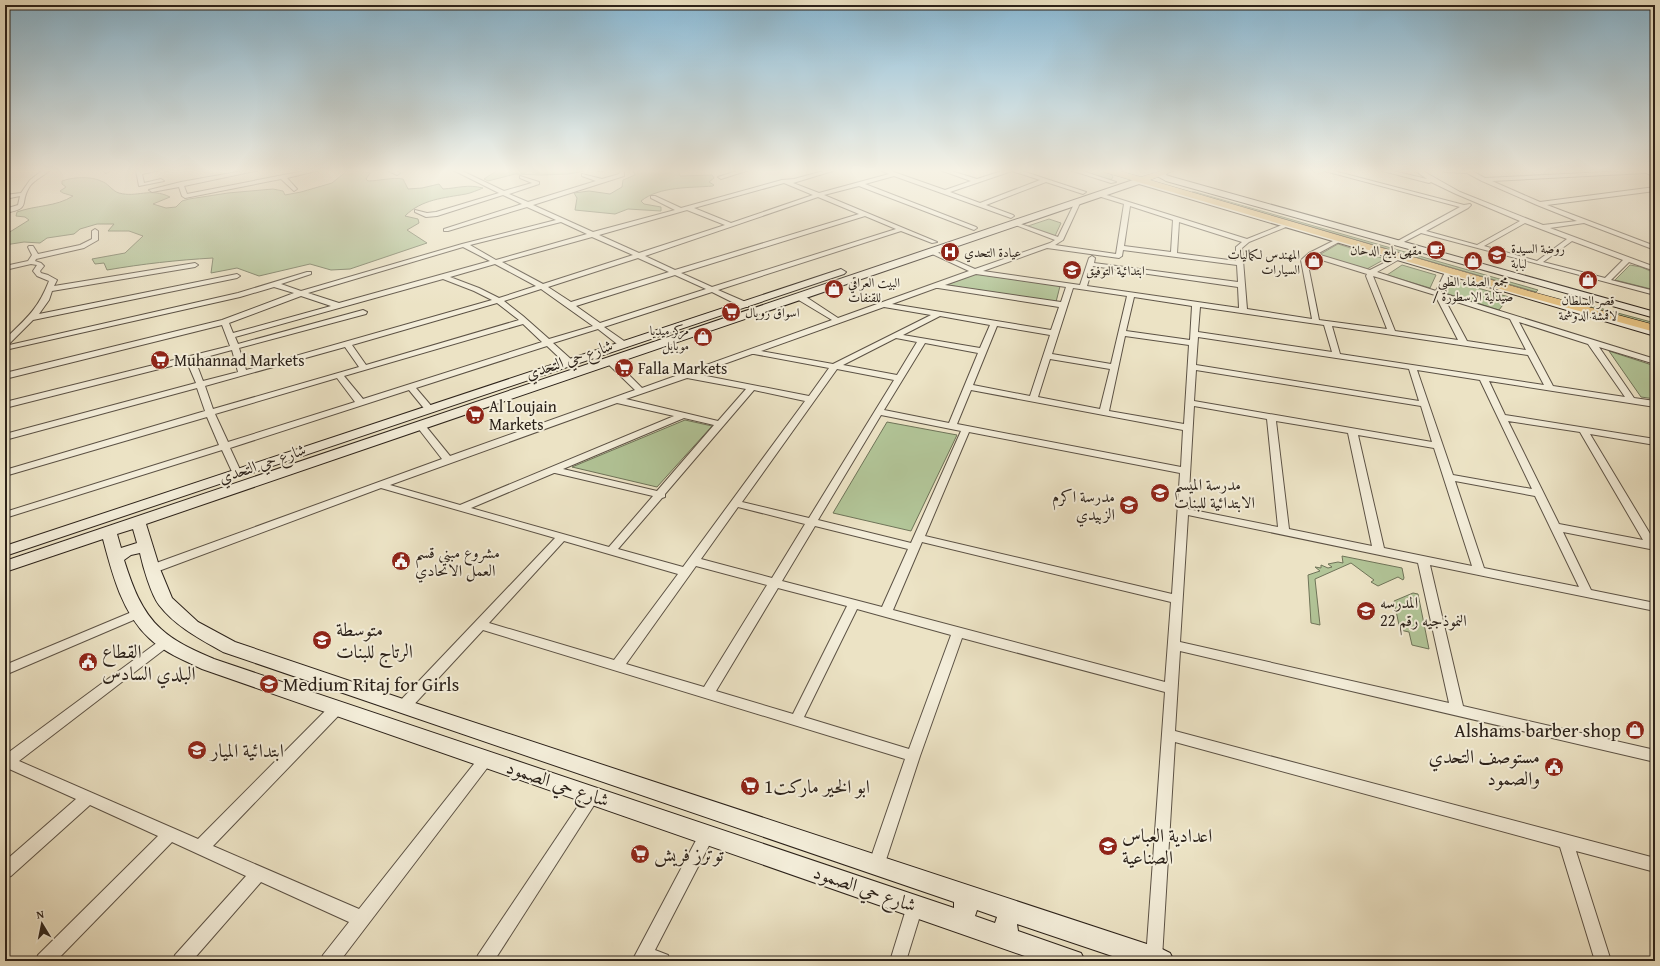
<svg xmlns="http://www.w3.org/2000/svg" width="1660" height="966" font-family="'Gentium Book Plus',Amiri,serif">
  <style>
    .green { fill: #b2c598; stroke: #6f7459 }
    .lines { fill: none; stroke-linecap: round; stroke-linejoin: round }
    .street-casing { stroke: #5c5245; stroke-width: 2 }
    .secondary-casing { stroke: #2c221a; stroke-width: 2 }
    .primary-casing { stroke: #2c221a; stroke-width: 1 }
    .street { fill: #f3edd9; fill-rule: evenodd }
    .secondary { fill: #f3edd9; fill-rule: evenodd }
    .primary { fill: #e6c282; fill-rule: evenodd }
    .labels { text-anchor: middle; stroke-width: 4; stroke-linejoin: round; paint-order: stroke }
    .far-poi-label { font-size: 13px; fill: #2c221a; stroke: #f3edd9; text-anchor: start }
    .street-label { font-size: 16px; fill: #2c221a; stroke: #f3edd9 }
    .poi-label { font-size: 16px; fill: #2c221a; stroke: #f3edd9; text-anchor: start }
    .near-poi-label { font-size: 19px; fill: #2c221a; stroke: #f3edd9; text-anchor: start }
    .near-street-label { font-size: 19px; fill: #2c221a; stroke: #f3edd9 }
  </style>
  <rect width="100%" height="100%" fill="#ece3c5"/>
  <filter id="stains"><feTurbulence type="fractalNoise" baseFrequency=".005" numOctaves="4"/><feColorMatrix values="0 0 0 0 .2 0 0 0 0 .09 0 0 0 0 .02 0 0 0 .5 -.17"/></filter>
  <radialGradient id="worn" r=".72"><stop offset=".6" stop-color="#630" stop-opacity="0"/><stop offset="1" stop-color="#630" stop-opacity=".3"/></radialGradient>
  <g class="green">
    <polygon points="498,170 608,170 601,172 591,170 568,174 541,175 515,174 488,181 484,179"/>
    <path d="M633 170H675L679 172 680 176 712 175 714 178 709 182 714 185 713 186C690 188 660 186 641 201L644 204 661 207V211L628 209 615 214 575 210 577 198 574 193 589 191 610 194 622 187 623 180 635 175Z"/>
    <path d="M1078 170C1088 170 1108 166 1113 177L1111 180Z"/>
    <path d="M347 171 367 172 370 173 366 179 368 181C379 181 392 177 403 179L408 189 422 188 439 184 443 189C459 188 467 184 483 188 478 190 471 193 466 194 444 198 422 199 405 216L418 219 419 223 407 230 427 243 350 269 331 270 310 264 259 276 237 268 211 273 213 258C177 260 142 264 107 270L104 263 95 264 92 259 125 253 143 236 129 231H108L114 224H97L80 229 74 234 47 238 40 243 24 242 5 245V235L29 220 25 217 16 216 17 212C36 205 56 207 73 196L63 193 60 191 66 187 62 184V181C72 177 91 176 101 181 108 183 112 191 119 193 137 198 150 187 170 197L153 204 166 208 176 207 182 201 189 199 228 193 273 189 283 191 285 195 301 192 332 183Z"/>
    <polygon points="1192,192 1195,192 1538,290 1536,292"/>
    <polygon points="1049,219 1061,223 1055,236 1028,226"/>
    <polygon points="1338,244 1385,259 1367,269 1319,255"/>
    <polygon points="1402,265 1436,275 1430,288 1387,275"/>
    <polygon points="1630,265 1641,267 1655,273 1655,290 1615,280"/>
    <polygon points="976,274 1060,286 1056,302 946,285"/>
    <polygon points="1450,280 1509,297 1499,310 1445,293"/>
    <polygon points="1573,301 1655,323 1655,325 1572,302"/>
    <polygon points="1609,351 1655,366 1655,399 1641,397"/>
    <polygon points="685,420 712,426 657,487 572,467"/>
    <polygon points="887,422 957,435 911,531 833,513"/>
    <polygon points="1342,556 1402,568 1404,578 1403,580 1398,577 1378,586 1371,582 1374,580 1351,563 1315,579 1320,625 1311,623 1308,575 1320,571 1315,567 1321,568 1321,565 1328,568 1332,567 1328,564 1338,562 1343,563"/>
    <polygon points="1413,593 1418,594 1429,649 1412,645 1409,632 1400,630 1394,601"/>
  </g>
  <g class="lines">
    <defs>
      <g id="street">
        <path d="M43 170H50C44 176 35 179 30 186 18 204 33 208 5 213V209L18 205 20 196 5 199V195L21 193 30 180Z"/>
        <polygon points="103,170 109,170 109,171 106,173"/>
        <polygon points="136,170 160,170 142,174 144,183 161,179 164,181 139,186"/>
        <polygon points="248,170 260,170 184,186 187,194 309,170 320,170 287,178 297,189 294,191 281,179 185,198 182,196 179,187 152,192 149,190 181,182"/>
        <polygon points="387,170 395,170 400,173 397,175"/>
        <path d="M453 170H460L504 191 532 183 520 178V176L539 182V184L509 194 528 202 596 181 582 176V174L602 179 619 174 620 171H624V176L533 205 593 232 675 210 651 198V196H655L681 208 782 180 794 179 827 170H836L793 183 819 193 889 174 880 170H888L945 190 971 181 940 170H948L977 179 1005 170H1019L1086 192 1083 194 1046 182 986 205 1013 215 1014 216 1011 218 894 176 865 184 976 227 977 228 974 230 859 186 824 195 937 242 932 243 901 231 718 290 748 303V307H742L712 292 604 327 627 343V347H621L598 329 553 343 573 361 574 363 573 365H567L547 346 416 388 433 408 434 410 433 412H427L409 390 230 448 242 474 240 476H234L222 450 5 518V512L219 445 207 417 5 476V470L205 411 197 388 5 440V434L196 383 187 362 5 408V402L230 346 222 325 5 379V373L222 320 294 293 274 287 240 297 5 350V346L238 293 307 272H311V274L281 284 301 291 462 244 556 220 527 207 448 231H444V229L522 204 503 195 437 216 426 217 415 212V210L427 213 436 212 499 193ZM1012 171 1040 180 980 203 950 192ZM784 183 813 195 731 223 694 208ZM818 197 859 214 675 270 645 256ZM687 210 725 225 639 253 599 235ZM865 216 896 229 712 287 681 273ZM561 222 587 234 496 260 470 245ZM592 237 633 255 543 284 502 262ZM463 247 490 261 339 303 308 293ZM638 258 669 272 571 302 548 287ZM495 264 536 286 499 298 479 288 450 277ZM675 275 706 289 600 323 576 306ZM443 279 474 291 492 300 246 370 239 348 366 314 367 312 363 310 238 344 235 337ZM541 289 593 326 549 339 523 316 504 301ZM301 296 331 306 233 333 229 323ZM497 303 519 320 366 365 352 345ZM523 324 542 342 363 399 344 376ZM345 347 359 367 213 409 205 386ZM232 350 238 372 203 381 195 360ZM337 378 355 402 228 442 215 414Z"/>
        <polygon points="740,170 749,170 721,179 718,177"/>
        <polygon points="1070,170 1079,170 1116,182 1111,183"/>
        <path d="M1321 170H1330L1464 205 1470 204 1471 205 1468 208 1426 231 1477 245 1520 221 1456 194 1431 182 1429 183 1379 170H1389L1427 179 1414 170H1421L1460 192 1543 225 1577 221 1537 205 1482 181 1467 173 1445 172 1442 170H1470L1485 178 1648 170V172L1646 173 1492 181 1540 202 1655 187V191L1547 205 1655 246V250L1584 223 1550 228 1655 267V271L1629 262 1611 280 1655 291V295L1421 233 1398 245H1394V243L1460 207ZM1525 223 1567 239 1537 261 1484 246ZM1572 241 1623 260 1605 278 1543 262Z"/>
        <path d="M1100 193 1247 239 1282 225H1286V227L1249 242 1242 248 1247 309 1312 319 1301 260 1309 253 1337 239 1340 241 1339 242 1317 254 1370 270 1394 258H1398V260L1377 272 1436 291 1445 272H1449L1450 273 1442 293 1655 359V364L1599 347 1634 398 1655 401V407L1489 381 1505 415 1655 439V445L1590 434 1655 542V550L1563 532 1591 590 1655 603V611L1430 565 1463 706 1655 750V762L1180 651 1175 731 1655 858V872L1576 851 1611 961H1595L1560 847 1175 742 1162 958 1161 961H1147L1146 958 1165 692 962 638 920 756 884 866 882 871 876 873 870 871 868 866 905 759 483 630 408 711 403 712 398 711 396 707 398 703 555 538 381 488 156 572H148L146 569 148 566 442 459 418 428 416 426 418 424H424L450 456 635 390 607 363 606 361 607 359H613L642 388 832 320 797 299V295H803L838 318 969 271 930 253V251H934L975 269 1050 243 1055 240 1013 224 1018 223 1058 237 1075 202 1080 203 1063 240 1055 245 1116 254 1124 204 1098 196 1097 195ZM1130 206 1173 220 1171 252 1124 246ZM1179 222 1242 242 1236 247V261L1177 253ZM1047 248 1119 258 1122 256 1123 250 1237 265 1238 282 1094 263 1095 258 1092 256 1089 258 1080 285 983 271ZM1312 257 1367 274 1366 276 1387 329 1319 320 1307 260ZM1093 266 1238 287 1239 308 1087 286ZM976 274 1066 287 1061 302 945 285ZM1373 276 1435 295 1458 340 1395 331ZM936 288H938L1059 307 1051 330 892 304ZM1073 288 1127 296 1111 364 1052 354ZM1134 297 1192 306 1190 340 1126 331ZM1444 298 1510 319 1526 350 1467 341ZM884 307 931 315 833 364 761 351ZM1200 307 1324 325 1332 352 1198 332ZM940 316 990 325 980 348 903 335ZM1519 322 1588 344 1625 397 1553 386ZM997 326 1050 335 1030 396 973 385ZM1332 326 1528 355 1544 385 1340 354ZM1125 336 1189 345 1184 424 1109 411ZM1198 337 1409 369 1419 401 1196 365ZM896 338 917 342 897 375 843 365ZM925 343 978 353 949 423 884 410ZM752 354H754L829 368 809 396 696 374ZM1050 359 1110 369 1100 409 1038 397ZM837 369 894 380 809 518 742 502ZM1196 370 1421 406 1432 442 1194 401ZM1417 370 1480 380 1532 489 1453 475ZM687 378 746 389 718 421 626 399ZM754 390 805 401 683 567 618 549 662 498 665 497V494ZM971 390 1183 430 1181 467 957 424ZM617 403 674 416 460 505 390 485ZM1194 406 1267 419 1278 527 1188 509ZM881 415 961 431 911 543 818 520ZM684 418 714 425 657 491 563 469ZM1276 421 1348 433 1372 546 1289 529ZM1508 421 1580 432 1643 540 1559 524ZM969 432 1180 473 1172 594 925 536ZM1358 435 1434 448 1472 566 1384 548ZM554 473H555L653 496 609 547 471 508ZM1455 481 1535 496 1579 587 1484 568ZM738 507 805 524 772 578 701 559ZM1188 515 1418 563 1449 703 1180 642ZM815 526 908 549 882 607 782 581ZM564 541 678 574 614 660 489 623ZM922 542 1171 602 1165 682 893 610ZM696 566 767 585 704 687 626 664ZM778 588 847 606 793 714 716 691ZM857 609 951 635 909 749 804 717Z"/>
        <path d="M95 229 98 231V240L84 248 36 259 35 261 41 263 44 266 40 271 41 273 48 275 57 280 54 286 195 263 198 265 195 267 52 291 49 300 39 314 237 274 240 276 237 278 33 320 8 345H5V339C27 318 38 309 49 281L37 276 33 271 37 265 31 264 5 270V266L28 261 32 255 28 247 29 246H33L38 254 80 245 92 239V231Z"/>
        <polygon points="139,609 143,610 145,613 143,616 5,675 5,665"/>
        <polygon points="166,637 170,639 172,642 170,645 19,761 198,839 332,704 337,703 342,704 344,708 342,712 213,846 359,909 481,755 486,753 491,755 493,759 491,763 340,961 321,961 323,955 349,922 261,882 192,961 173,961 175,955 246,876 172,842 56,961 36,961 38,955 158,836 90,805 11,876 5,878 5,861 76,799 7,768 5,769 5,755 162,639"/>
        <polygon points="593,789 598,791 600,795 598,799 494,961 476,961 478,955 588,791"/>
        <polygon points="707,827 712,829 715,834 655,950 668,955 670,961 632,961 702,829"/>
        <polygon points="915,898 921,900 923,906 906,961 890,961 907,906 909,900"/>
      </g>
      <g id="secondary">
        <polygon points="1640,170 1650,170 1655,172 1655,177"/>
        <polygon points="1160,171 1166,171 1167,173 1166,175 1172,177 1655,312 1655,318 1166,181 1157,176"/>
        <path d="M1139 178H1145V181L1655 330V336L1139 184 146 524 160 569 172 598 198 622 235 642 409 701 1162 949 1170 953 1174 961H1127L1017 924 1018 931 1081 953 1085 961H1039L202 669C184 660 163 652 149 638 122 613 112 573 103 539L5 572V561ZM133 529 137 543 121 548 117 534ZM140 553C143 567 151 594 159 605 175 626 200 639 223 652L954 902V908L214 659C196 651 176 643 161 629 141 611 132 585 124 560L131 555ZM977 910 997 917 995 923 975 916Z"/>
        <polygon points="841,269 846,272 844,274 5,556 5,546"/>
      </g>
      <polygon id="primary" points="1103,170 1116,170 1141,177 1164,170 1176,170 1150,180 1529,291 1655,325 1655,332 1521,295 1104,172"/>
    </defs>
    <use href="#street" class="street-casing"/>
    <use href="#secondary" class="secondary-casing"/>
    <use href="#primary" class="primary-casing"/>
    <use href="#street" class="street"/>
    <use href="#secondary" class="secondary"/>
    <use href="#primary" class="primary"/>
  </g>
  <linearGradient id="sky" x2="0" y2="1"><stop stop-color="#88b8d4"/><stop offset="0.56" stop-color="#f6f2e5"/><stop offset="1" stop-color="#f6f2e5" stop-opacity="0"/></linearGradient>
  <rect width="1660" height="305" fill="url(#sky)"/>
  <defs>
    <symbol id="cafe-disc" viewBox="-11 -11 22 22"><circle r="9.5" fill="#8f2418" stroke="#f3edd9"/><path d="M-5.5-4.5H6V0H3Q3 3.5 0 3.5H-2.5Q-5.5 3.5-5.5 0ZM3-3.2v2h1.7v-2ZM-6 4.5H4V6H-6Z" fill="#fff"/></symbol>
    <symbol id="hospital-disc" viewBox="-11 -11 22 22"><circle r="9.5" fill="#8f2418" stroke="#f3edd9"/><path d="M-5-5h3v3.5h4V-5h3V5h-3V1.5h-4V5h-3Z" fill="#fff"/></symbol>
    <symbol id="school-disc" viewBox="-11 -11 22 22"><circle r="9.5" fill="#8f2418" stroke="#f3edd9"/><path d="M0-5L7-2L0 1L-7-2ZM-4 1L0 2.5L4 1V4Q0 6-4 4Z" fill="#fff"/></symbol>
    <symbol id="shop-disc" viewBox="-11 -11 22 22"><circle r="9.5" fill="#8f2418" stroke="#f3edd9"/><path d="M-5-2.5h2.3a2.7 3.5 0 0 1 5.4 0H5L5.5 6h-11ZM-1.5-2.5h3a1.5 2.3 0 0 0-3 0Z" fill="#fff"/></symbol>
    <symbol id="supermarket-disc" viewBox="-11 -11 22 22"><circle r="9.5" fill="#8f2418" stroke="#f3edd9"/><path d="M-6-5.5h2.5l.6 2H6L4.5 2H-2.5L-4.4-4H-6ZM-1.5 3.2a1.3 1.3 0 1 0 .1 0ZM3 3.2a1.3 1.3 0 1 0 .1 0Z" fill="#fff"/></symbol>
    <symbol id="civic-disc" viewBox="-11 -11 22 22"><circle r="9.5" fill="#8f2418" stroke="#f3edd9"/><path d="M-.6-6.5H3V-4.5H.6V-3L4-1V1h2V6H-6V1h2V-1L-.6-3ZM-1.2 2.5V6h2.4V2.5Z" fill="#fff"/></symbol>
  </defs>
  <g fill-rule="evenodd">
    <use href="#cafe-disc" x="1425" y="239" width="22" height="22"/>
    <use href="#hospital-disc" x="939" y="241" width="22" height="22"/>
    <use href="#school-disc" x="1486" y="244" width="22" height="22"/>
    <use href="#shop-disc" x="1303" y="250" width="22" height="22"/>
    <use href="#shop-disc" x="1462" y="250" width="22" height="22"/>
    <use href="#school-disc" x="1061" y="259" width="22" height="22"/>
    <use href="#shop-disc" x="1577" y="269" width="22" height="22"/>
    <use href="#shop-disc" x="823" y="278" width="22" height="22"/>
    <use href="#supermarket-disc" x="720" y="301" width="22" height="22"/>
    <use href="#shop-disc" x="692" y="326" width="22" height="22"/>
    <use href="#supermarket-disc" x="149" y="349" width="22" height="22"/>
    <use href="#supermarket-disc" x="613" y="357" width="22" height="22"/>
    <use href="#supermarket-disc" x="464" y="404" width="22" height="22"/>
    <use href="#school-disc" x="1149" y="482" width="22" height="22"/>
    <use href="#school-disc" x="1118" y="494" width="22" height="22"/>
    <use href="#civic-disc" x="390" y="550" width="22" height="22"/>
    <use href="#school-disc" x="1355" y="600" width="22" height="22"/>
    <use href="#school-disc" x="311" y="629" width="22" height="22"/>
    <use href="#civic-disc" x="77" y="651" width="22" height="22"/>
    <use href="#school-disc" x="258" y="673" width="22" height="22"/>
    <use href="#shop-disc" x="1624" y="719" width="22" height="22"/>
    <use href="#school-disc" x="186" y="739" width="22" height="22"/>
    <use href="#civic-disc" x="1543" y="756" width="22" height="22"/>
    <use href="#supermarket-disc" x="739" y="775" width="22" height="22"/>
    <use href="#school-disc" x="1097" y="835" width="22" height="22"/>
    <use href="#supermarket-disc" x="629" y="843" width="22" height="22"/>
  </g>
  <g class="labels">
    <g class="far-poi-label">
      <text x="1511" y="253">روضة السيدة<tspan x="1511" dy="15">لبابة</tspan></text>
      <text x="1422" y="255" text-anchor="end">مقهى بايع الدخان</text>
      <text x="964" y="257">عيادة التحدي</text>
      <text x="1300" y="259" text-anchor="end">المهندس لكماليات<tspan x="1300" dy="15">السيارات</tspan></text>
      <text x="1086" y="275">ابتدائية التوفيق</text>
      <text x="1473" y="286" text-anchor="middle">مجمع الصفاء الطبي<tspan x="1473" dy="15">/ صيدلية الاسطورة</tspan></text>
      <text x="848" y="287">البيت العراقي<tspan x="848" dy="15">للقنفات</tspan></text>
      <text x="1588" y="305" text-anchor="middle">قصر السلطان<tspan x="1588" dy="15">لاقمشة الدوشمة</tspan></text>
      <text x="745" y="317">اسواق رويال</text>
      <text x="689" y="335" text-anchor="end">مركز ميديا<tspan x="689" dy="15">موبايل</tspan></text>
    </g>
    <g class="street-label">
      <text transform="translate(569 359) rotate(-19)" y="6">شارع حي التحدي</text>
      <text transform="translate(262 463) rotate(-19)" y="6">شارع حي التحدي</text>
    </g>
    <g class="poi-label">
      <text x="174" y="366">Muhannad Markets</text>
      <text x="638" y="374">Falla Markets</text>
      <text x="489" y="412">Al Loujain<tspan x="489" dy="18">Markets</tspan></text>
      <text x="1174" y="490">مدرسة الميسم<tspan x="1174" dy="18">الابتدائية للبنات</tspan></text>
      <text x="1115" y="502" text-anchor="end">مدرسة اكرم<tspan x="1115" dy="18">الزبيدي</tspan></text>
      <text x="415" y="558">مشروع مبنى قسم<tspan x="415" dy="18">العمل الاتحادي</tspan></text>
      <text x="1380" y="608">المدرسه<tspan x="1380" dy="18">النموذجيه رقم 22</tspan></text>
    </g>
    <g class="near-poi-label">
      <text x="336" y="636">متوسطة<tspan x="336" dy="22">الرتاج للبنات</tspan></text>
      <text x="102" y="658">القطاع<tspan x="102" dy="22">البلدي السادس</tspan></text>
      <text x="283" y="691">Medium Ritaj for Girls</text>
      <text x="1621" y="737" text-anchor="end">Alshams barber shop</text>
      <text x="211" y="757">ابتدائية الميار</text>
      <text x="1540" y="763" text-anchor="end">مستوصف التحدي<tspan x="1540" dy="22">والصمود</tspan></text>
      <text x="764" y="793">ابو الخير ماركت1</text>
      <text x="1122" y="842">اعدادية العباس<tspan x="1122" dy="22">الصناعية</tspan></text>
      <text x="654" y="861">توترز فريش</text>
    </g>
    <g class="near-street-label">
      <text transform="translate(558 783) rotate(19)" y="7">شارع حي الصمود</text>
      <text transform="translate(865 888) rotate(19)" y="7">شارع حي الصمود</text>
    </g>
  </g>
  <rect width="1660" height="966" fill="none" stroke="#ece3c5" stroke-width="20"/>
  <rect x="6" y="6" width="1648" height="954" fill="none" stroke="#2c221a" stroke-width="2"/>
  <rect x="10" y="10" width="1640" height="946" fill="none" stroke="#2c221a"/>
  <g transform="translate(42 924) rotate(350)" stroke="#f3edd9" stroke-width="3" paint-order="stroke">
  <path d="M0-3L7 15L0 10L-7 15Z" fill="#2c221a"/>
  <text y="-6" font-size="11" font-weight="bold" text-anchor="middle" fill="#2c221a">N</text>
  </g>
  <rect width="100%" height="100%" filter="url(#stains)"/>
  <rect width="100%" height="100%" fill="url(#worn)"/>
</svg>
